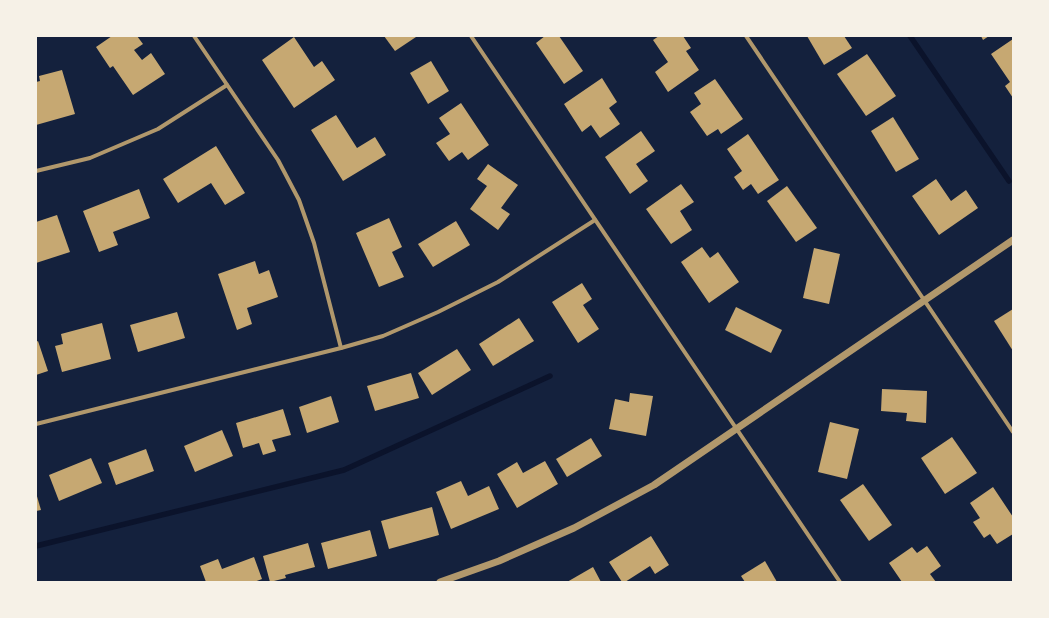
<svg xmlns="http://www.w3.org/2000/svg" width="1049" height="618" font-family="'Exo 2',sans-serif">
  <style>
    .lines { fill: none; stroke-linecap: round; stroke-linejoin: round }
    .stream { stroke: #0b132b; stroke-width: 5.5 }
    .building { fill: #c6a872 }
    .minor { stroke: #b1986c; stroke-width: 4 }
    .tertiary { stroke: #b1986c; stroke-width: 7 }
  </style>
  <rect width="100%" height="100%" fill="#14213d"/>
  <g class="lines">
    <g class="stream">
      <polyline points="910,36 1009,181"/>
      <polyline points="36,546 344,470 550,376"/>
    </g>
  </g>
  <g class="building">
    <polygon points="112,36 137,36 143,44 134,50 142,60 151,53 165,74 133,95 113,66 110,68 96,47"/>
    <polygon points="384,36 415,36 416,37 395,51"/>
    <polygon points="545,36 559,36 583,71 564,84 536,43"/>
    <polygon points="659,36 683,36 691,48 686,51 699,70 668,92 655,72 668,62 653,40"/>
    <polygon points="807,36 844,36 852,48 824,65"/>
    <polygon points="981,36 989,36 983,40"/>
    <polygon points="294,37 314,67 322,61 335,80 294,108 262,60"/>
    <polygon points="1013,39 1013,98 1005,86 1010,82 991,54"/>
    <polygon points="867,54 896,96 866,116 837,74"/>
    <polygon points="431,61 449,91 428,104 410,73"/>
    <polygon points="62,70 75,114 36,125 36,82 40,81 39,76"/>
    <polygon points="602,78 617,102 609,108 620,124 600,138 591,125 582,132 564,104"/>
    <polygon points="715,79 743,119 721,134 718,129 707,136 690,112 701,104 694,93"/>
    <polygon points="461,103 489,145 468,160 462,152 449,161 436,143 450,134 439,118"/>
    <polygon points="336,115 357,148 375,137 386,155 343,181 311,130"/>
    <polygon points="893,117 919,159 896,172 871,131"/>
    <polygon points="641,131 655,151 636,164 648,181 630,194 605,157"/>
    <polygon points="748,134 779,180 758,194 751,184 743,190 734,177 742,171 727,149"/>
    <polygon points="216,146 245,193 225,205 211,183 178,203 163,179"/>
    <polygon points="488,164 518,185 501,208 510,214 498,230 470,209 487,186 477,179"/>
    <polygon points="936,179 951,201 966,190 978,208 939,235 912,196"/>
    <polygon points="681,184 694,202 680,211 692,230 671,244 646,209"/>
    <polygon points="787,186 817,228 796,242 767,201"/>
    <polygon points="139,189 150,218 113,232 118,245 99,252 83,211"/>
    <polygon points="57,215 70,252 36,263 36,222"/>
    <polygon points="389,218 402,247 392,252 404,277 379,287 356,233"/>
    <polygon points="456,221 470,245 433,267 418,244"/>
    <polygon points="702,247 710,258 718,252 739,282 709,303 681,262"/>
    <polygon points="814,248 840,254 829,304 803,298"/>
    <polygon points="255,261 259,274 269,270 278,297 247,308 252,324 237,330 218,274"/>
    <polygon points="582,283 592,299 583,305 599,329 578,343 552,302"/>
    <polygon points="736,307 782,330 771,353 725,330"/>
    <polygon points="1013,309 1013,351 994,321"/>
    <polygon points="177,312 185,338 138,352 130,325"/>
    <polygon points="519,318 534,341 493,366 479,344"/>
    <polygon points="102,323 111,359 62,372 55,346 63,344 61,334"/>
    <polygon points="38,341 48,371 36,375 36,342"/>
    <polygon points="457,349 471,370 432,395 418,373"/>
    <polygon points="411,373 419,398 375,411 367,386"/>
    <polygon points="882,389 927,391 926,423 906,421 907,413 881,411"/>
    <polygon points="630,393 653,396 646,436 609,429 615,399 629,402"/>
    <polygon points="331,396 339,422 307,433 299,407"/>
    <polygon points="283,409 291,435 272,440 276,451 263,455 259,443 243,448 236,423"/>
    <polygon points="830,422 859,429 847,479 818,472"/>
    <polygon points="222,430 233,456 195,472 184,446"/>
    <polygon points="952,437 977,473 945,494 921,458"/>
    <polygon points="591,438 602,456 567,477 556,459"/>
    <polygon points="146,449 154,471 116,485 108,463"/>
    <polygon points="91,458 102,483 59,501 49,475"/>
    <polygon points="545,461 558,484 517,508 497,474 517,462 523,473"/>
    <polygon points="461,481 468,496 489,486 499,509 451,529 436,492"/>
    <polygon points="863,484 892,525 869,541 840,500"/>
    <polygon points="993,487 1013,517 1013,534 997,544 990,534 984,538 973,522 980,518 970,503"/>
    <polygon points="36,493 41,510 36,511"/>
    <polygon points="432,507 439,535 389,549 381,521"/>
    <polygon points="370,530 377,556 328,569 321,543"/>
    <polygon points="651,536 669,565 655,574 650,566 625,582 622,582 609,562"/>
    <polygon points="308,543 315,567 285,575 286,578 270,582 263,556"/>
    <polygon points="927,546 941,566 930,574 936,582 902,582 889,563 912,547 917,553"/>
    <polygon points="254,557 262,579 254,582 206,582 200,566 218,559 222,569"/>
    <polygon points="765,561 777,582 745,582 741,576"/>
    <polygon points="593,567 601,582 567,582"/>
  </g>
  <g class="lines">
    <g class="minor">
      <polyline points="194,36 278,160 299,200 314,243 341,348"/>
      <polyline points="471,36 840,582"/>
      <polyline points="746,36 1013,432"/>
      <polyline points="36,171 90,158 158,129 227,85"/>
      <polyline points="36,424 341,348 383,336 438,312 498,282 595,220"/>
    </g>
    <polyline class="tertiary" points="440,582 499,561 574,528 654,485 1013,240"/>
  </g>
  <rect width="1049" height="618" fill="none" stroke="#f6f1e7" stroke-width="74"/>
</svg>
